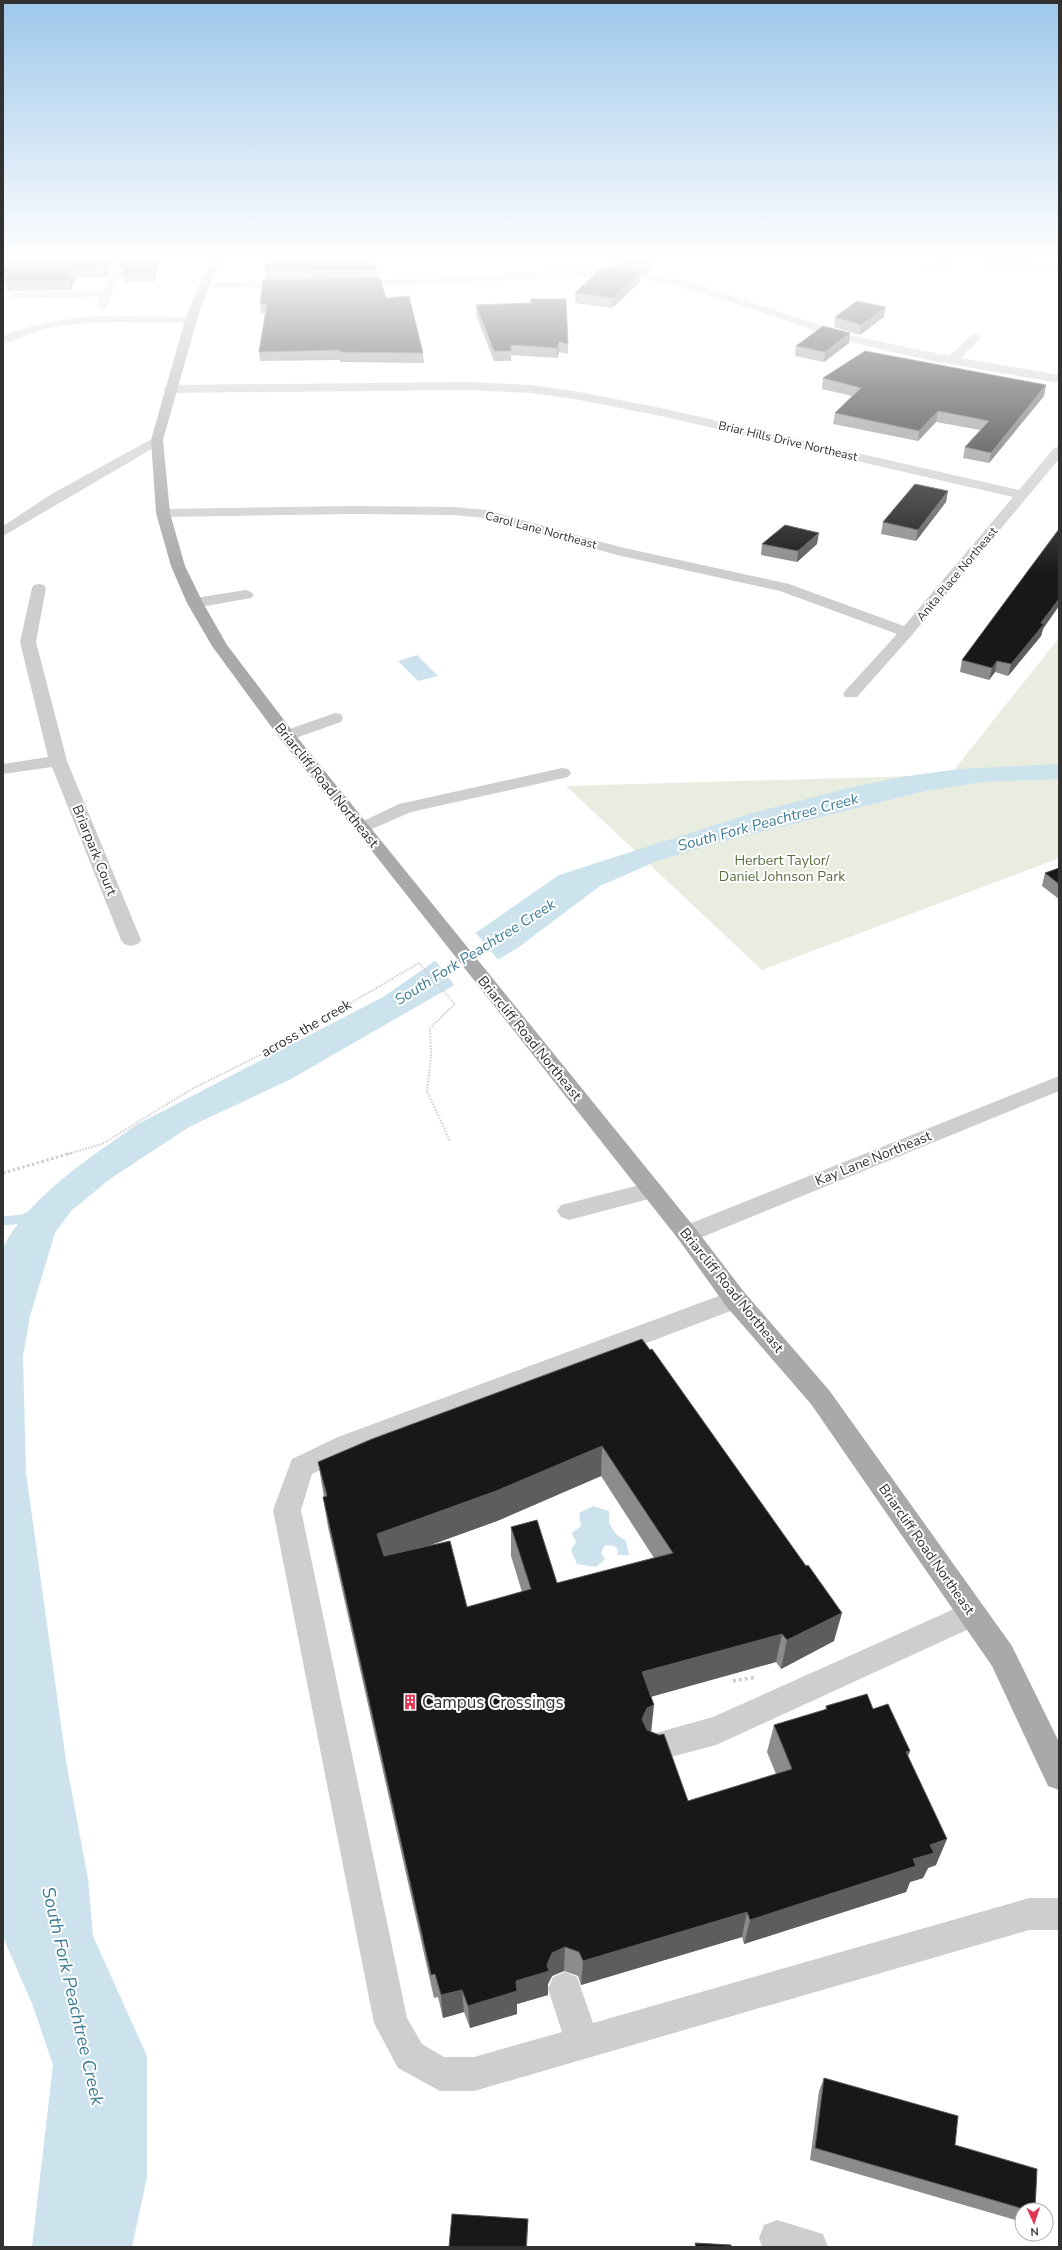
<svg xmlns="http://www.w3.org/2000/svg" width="1062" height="2250" font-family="'Nunito Sans',sans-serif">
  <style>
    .green { fill: #e8eddf }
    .water { fill: #cce3ed }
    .pier { fill: #fff }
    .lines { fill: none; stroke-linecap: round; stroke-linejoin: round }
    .stream { stroke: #cce3ed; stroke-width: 9 }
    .path-far2 { stroke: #cecece; stroke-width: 2; stroke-dasharray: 1.5 1.5; stroke-linecap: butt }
    .path-far1 { stroke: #cecece; stroke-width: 3; stroke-dasharray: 2.5 2.5; stroke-linecap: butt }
    .path { stroke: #cecece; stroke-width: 3.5; stroke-dasharray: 3 3; stroke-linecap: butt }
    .minor { fill: #cecece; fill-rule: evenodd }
    .major { fill: #a9a9a9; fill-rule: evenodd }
    .wall { fill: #8c8c8c; fill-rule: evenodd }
    .shaded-wall { fill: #5d5d5d }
    .building { fill: #181818; stroke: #5d5d5d; fill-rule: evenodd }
    .labels { text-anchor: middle; stroke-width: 4; stroke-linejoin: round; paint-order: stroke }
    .far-street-label { font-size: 12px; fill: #313131; stroke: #fff }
    .street-label { font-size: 14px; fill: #313131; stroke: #fff }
    .park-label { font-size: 14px; fill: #596d3d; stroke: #fff }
    .water-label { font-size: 15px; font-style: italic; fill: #3e7c94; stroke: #fff }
    .near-poi-label { font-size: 17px; fill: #313131; stroke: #fff; text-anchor: start }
    .near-water-label { font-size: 18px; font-style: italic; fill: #3e7c94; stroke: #fff }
  </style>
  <rect width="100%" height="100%" fill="#fff"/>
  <polygon class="green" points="1059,638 1059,858 762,970 566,786 950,775"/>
  <g class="water">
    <polygon points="417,655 438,676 418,681 398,661"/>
    <path d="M1059 764V779L983 782 925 791 717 843 657 861 600 886 519 947 489 965 291 1079 189 1127 110 1179 71 1211 55 1233 30 1316 23 1356 26 1473 66 1761 88 1879 93 1936 147 2056V2177L132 2247H32L53 2065 33 2006 3 1937V1248C26 1199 94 1154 138 1124L383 997 559 875 749 814 848 788 901 777 959 769Z"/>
    <polygon points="593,1506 609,1511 609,1523 616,1534 626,1541 629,1555 617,1555 618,1550 614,1546 605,1545 601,1553 605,1559 596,1567 577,1564 571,1550 576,1542 572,1533 581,1526 579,1513"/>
  </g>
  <polygon class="pier" points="475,932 499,961 455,986 434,959"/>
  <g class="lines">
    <polyline class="stream" points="3,1221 23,1219 33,1214"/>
    <polyline class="path-far2" points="68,1154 102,1144 192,1089 274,1048 419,963 455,1004 430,1028 431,1057 427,1091 450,1141"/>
    <polyline class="path-far1" points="3,1173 71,1153"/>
    <polyline class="path" points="733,1681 756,1677"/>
    <g class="minor">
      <polygon points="119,259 124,262 106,309 102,310 96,307 100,297 15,298 9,295 15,292 103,291 114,262"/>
      <polygon points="950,259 966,259 965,261 930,271 925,268 926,266"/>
      <polygon points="969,259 1059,265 1059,271 991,267 970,261"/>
      <polygon points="571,270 624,270 684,280 853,336 949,356 972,335 976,334 982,337 961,358 1059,375 1059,383 927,360 871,347 821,333 704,293 642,278 589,276 352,288 347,285 352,282"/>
      <polygon points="204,282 292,282 297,285 292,288 200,287 199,285"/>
      <path d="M95 316 191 317 197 320 191 323C144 323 96 319 50 328 33 331 19 340 3 344V336C33 324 63 319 95 316Z"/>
      <polygon points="467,382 530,385 574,391 661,408 1019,490 1054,448 1059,447 1059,459 912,635 857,697 845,697 843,694 845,691 897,634 780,591 617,555 485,518 453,515 352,514 163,517 156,513 163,509 352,506 453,507 486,510 620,547 789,584 904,626 1013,497 661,416 574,399 530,393 467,390 169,393 163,389 169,385"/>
      <polygon points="157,436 163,440 162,443 3,536 3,526 50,495"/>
      <polygon points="39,584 44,585 46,588 36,642 67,761 141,940 138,944 131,946 124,944 121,940 52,767 3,774 3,764 48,757 20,642 32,588 34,585"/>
      <polygon points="246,590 251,592 254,595 251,598 195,608 190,606 187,603 190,600 195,598"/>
      <polygon points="335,713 341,714 343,718 341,722 287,741 281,740 279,736 281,732"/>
      <polygon points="562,768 568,769 571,773 568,777 411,812 363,833 357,832 354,828 357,824 399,804"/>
      <polygon points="1059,1076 1059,1091 695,1240 687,1243 679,1240 675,1234 679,1228"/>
      <polygon points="652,1182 660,1184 663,1190 660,1196 569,1220 561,1217 557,1211 561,1205"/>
      <polygon points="735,1290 744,1292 747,1299 744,1306 356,1453 312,1474 301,1510 407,2018 422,2044 444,2057 474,2057 562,2032 548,1989 553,1977 565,1972 577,1977 593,2023 1029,1898 1059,1898 1059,1930 1029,1930 474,2091 440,2091 398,2068 374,2023 273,1510 292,1459 338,1437"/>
      <polygon points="972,1601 982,1605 986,1614 982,1623 716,1745 656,1761 645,1756 641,1746 645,1736 713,1717"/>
      <polygon points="777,2220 823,2234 828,2247 762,2247 759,2238 764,2225"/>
    </g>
    <polygon class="major" points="214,259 225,259 218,268 209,285 197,320 163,440 170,513 185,566 203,603 227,645 293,732 695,1228 744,1292 829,1390 1012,1646 1059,1742 1059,1790 1048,1786 992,1666 811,1404 726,1306 679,1240 357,832 281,740 212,646 187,603 171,566 156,513 151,440 185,320 199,285"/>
  </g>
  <g class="wall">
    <polygon points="3,259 118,259 113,261 107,277 76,277 71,290 7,291 5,282 3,282"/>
    <polygon points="121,259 161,259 154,282 125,282 124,276 120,276 119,267"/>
    <polygon points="610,259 656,259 646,274 640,273 640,282 612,308 575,303 575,293 610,268"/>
    <polygon points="377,269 377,278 386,298 423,353 424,363 340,362 340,360 260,361 259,352 265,313 261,313 260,304 266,280 265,271"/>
    <polygon points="476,305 568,344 568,354 559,352 557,358 511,355 511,361 494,361 476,315"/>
    <polygon points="835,317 884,317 860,335 834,327"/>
    <polygon points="850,333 849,343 824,362 795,356 796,346"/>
    <polygon points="823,378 1046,385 1044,396 989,463 963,458 965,447 980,430 936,422 918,441 833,424 835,413 852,396 822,389"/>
    <polygon points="948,491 946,502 916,541 881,534 883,522"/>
    <polygon points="762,544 817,544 797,562 761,555"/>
    <polygon points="1043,629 1041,636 1008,676 995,672 989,680 960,672 962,660"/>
    <polygon points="1059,868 1059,899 1042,886 1045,873"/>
    <path d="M642 1339 834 1641 781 1669 776 1662 651 1696V1732L688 1801 776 1774 767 1752 774 1725 825 1710 826 1706 873 1709 908 1757 936 1865 928 1868 923 1878 910 1882 906 1892 744 1944 742 1937 581 1985 578 1976 564 1971 552 1976 548 1984V1995L517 2004V2014L470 2028 464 2012 443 2018 438 1997 434 1998 328 1527 323 1497H324L318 1462ZM601 1476 654 1558 557 1583 511 1527V1556L522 1592 467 1607 427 1546 497 1521Z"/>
    <polygon points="824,2078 1035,2210 1022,2210 1022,2222 810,2160 819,2091"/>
  </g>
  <g class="shaded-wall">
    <polygon points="109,259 118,259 113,261 107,277 105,267"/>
    <polygon points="157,259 161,259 154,282 152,273"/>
    <polygon points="650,259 656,259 646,274 646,264"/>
    <polygon points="74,268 76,277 71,290 69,280"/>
    <polygon points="640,272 640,282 612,308 613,298"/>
    <polygon points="886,307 884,317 860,335 861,325"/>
    <polygon points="850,333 849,343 824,362 825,352"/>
    <polygon points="559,342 559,352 557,358 557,348"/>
    <polygon points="1046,385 1044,396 989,463 991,453"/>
    <polygon points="938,411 936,422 918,441 919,431"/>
    <polygon points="948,491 946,502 916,541 918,530"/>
    <polygon points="819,533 817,544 797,562 798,551"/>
    <polygon points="1059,599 1059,606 1043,629 1041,636 1008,676 1011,664"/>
    <polygon points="997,661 995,672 989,680 992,668"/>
    <polygon points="602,1446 601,1476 497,1521 381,1563 377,1534"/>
    <polygon points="842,1613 834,1641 781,1669 787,1640"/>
    <polygon points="782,1634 776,1662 640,1700 642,1672"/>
    <polygon points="654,1705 651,1733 644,1735 642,1719 647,1708"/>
    <polygon points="910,1751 900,1777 906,1752"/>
    <polygon points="947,1839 936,1865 928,1868 923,1878 910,1882 906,1892 744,1944 750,1920 913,1859 930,1845"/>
    <polygon points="747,1912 742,1937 581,1985 583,1961"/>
    <polygon points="565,1947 564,1971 552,1976 548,1984 548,1995 517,2004 517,2014 470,2028 468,2006 547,1965 552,1953"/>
    <polygon points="462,1990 464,2012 443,2018 441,1995"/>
    <polygon points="528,2219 527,2247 526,2247"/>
  </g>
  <g class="building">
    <polygon points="3,259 109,259 105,267 74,268 69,280 5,281 9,273 3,273"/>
    <polygon points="122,259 157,259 152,273 124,273 126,267 119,267"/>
    <polygon points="265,259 374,259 377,269 265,271"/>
    <polygon points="610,259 650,259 646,264"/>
    <polygon points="618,268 640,272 613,298 575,293 600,269"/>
    <polygon points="380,278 386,298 409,296 423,353 339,352 340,350 259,352 267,304 260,304 263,280"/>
    <polygon points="531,299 566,299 568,344 559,342 557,348 511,345 511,351 494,351 476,305 531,303"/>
    <polygon points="857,301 886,307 861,325 835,317"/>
    <polygon points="823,326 850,333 825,352 796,346"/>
    <polygon points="865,351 1046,385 991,453 965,447 989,421 938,411 919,431 835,413 861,388 823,378"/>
    <polygon points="915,484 948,491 918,530 883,522"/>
    <polygon points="785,525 819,533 798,551 762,544"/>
    <polygon points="1059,529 1059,599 1041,623 1044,624 1011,664 997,661 992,668 962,660"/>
    <polygon points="1059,868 1059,884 1045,873"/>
    <path d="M642 1339 650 1350 652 1349 806 1566 808 1565 842 1613 787 1640 782 1634 642 1672 654 1705 647 1708 642 1719 647 1730 659 1735 664 1734 688 1801 792 1769 774 1725 827 1709 826 1706 867 1694 873 1709 888 1704 910 1751 906 1752 947 1839 930 1845 934 1853 913 1859 916 1866 750 1920 747 1912 583 1961 579 1952 565 1947 552 1953 547 1965 549 1971 516 1981 517 1991 468 2006 462 1990 441 1995 435 1974 431 1975 323 1497 327 1496 318 1462 372 1439ZM602 1446 673 1553 557 1583 537 1520 511 1527 531 1589 467 1607 450 1541 384 1556 377 1534 496 1491Z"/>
    <polygon points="824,2078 958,2116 955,2145 1037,2169 1035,2210 1027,2210 815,2148"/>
    <polygon points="452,2214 528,2219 526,2247 449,2247"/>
    <polygon points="695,2243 731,2245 731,2247 696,2247"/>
  </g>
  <linearGradient id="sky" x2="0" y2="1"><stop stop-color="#9dc7ea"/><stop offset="0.45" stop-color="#fff"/><stop offset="1" stop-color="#fff" stop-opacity="0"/></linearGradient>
  <rect width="1062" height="574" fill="url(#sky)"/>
  <defs>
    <symbol id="building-bare" viewBox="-9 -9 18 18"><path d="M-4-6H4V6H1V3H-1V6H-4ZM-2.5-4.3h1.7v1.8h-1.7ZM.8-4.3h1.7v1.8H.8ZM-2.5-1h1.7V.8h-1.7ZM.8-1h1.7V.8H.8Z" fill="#e53555" stroke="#fff" stroke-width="2.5" paint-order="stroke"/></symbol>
  </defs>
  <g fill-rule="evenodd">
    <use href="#building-bare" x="399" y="1691" width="22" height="22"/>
  </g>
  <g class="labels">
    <g class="far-street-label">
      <text transform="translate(788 441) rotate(13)" y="4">Briar Hills Drive Northeast</text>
      <text transform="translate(541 530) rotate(15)" y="4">Carol Lane Northeast</text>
      <text transform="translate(957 574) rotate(-50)" y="4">Anita Place Northeast</text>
    </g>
    <g class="street-label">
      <text transform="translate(327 785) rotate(51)" y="5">Briarcliff Road Northeast</text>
      <text transform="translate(95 850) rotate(68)" y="5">Briarpark Court</text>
      <text transform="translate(306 1028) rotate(-30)" y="5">across the creek</text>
      <text transform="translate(530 1038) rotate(51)" y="5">Briarcliff Road Northeast</text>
      <text transform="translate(873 1158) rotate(-22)" y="5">Kay Lane Northeast</text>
      <text transform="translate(732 1290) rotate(51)" y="5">Briarcliff Road Northeast</text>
      <text transform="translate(927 1549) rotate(55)" y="5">Briarcliff Road Northeast</text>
    </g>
    <g class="park-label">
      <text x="782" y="865">Herbert Taylor/<tspan x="782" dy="16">Daniel Johnson Park</tspan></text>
    </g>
    <g class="water-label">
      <text transform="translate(768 822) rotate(-15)" y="5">South Fork Peachtree Creek</text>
      <text transform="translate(475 952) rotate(-32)" y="5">South Fork Peachtree Creek</text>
    </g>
    <g class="near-poi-label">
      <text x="422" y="1708">Campus Crossings</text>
    </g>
    <g class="near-water-label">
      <text transform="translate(73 1996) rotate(77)" y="6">South Fork Peachtree Creek</text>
    </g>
  </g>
  <rect width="1062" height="2250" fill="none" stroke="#313131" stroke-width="8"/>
  <g transform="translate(1034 2222) rotate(177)"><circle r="19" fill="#ffffff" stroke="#adadad"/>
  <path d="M0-3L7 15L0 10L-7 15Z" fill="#e53555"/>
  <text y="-6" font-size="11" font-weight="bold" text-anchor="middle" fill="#313131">N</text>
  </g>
</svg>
